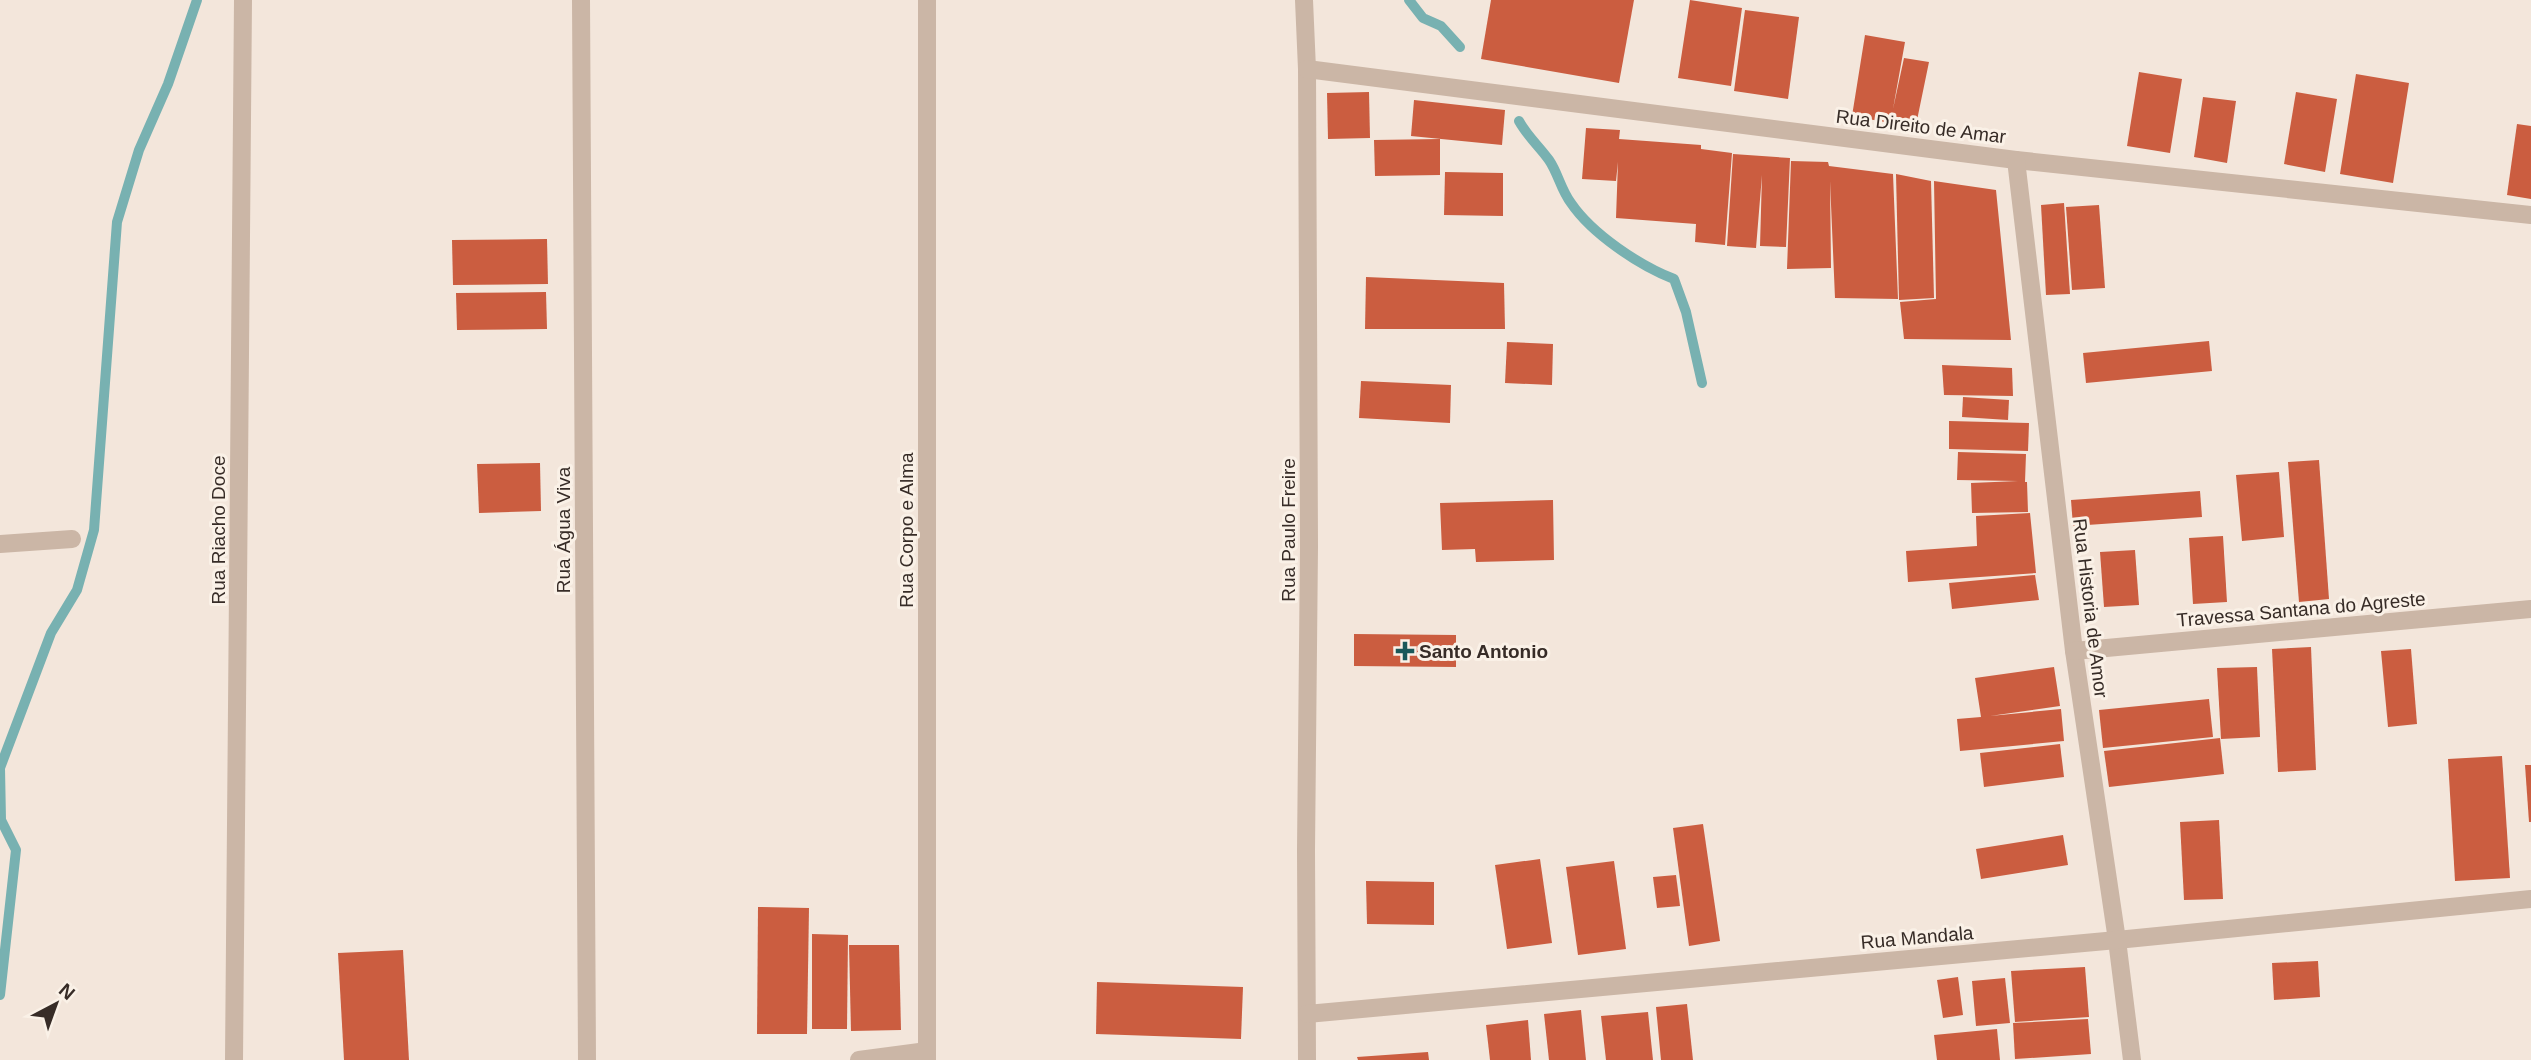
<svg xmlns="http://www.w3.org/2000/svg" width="2531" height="1060" font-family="Arial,sans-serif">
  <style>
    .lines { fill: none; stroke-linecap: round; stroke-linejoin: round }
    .stream { stroke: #78b1b1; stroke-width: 10 }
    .building { fill: #cb5d40 }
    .street { stroke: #cbb6a6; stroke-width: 18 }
    .poi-dot { fill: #1b595a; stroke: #faf1e7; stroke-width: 2.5 }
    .labels { text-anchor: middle; stroke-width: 6; stroke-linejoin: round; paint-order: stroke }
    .street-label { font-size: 19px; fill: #372c27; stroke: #faf1e7 }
    .poi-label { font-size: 19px; font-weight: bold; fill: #372c27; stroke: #faf1e7; text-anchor: start }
  </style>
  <rect width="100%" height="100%" fill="#f3e6db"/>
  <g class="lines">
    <g class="stream">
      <polyline points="1409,0 1423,18 1441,26 1460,47"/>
      <path d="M1519 121C1528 137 1539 146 1549 160 1558 173 1561 190 1571 203 1592 234 1640 266 1674 279L1686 312 1702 383"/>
      <polyline points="0,995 16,850 1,820 0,768 51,633 77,590 94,530 117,222 139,150 168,84 197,0"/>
    </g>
  </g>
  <g class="building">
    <polygon points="1491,0 1634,0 1619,83 1481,59"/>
    <polygon points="1690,0 1742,8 1731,86 1678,78"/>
    <polygon points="1745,10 1799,17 1788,99 1734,91"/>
    <polygon points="1865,35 1905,42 1893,109 1904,58 1929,62 1916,125 1891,120 1890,123 1852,116"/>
    <polygon points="2139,72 2182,79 2170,153 2127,146"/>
    <polygon points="2356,74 2409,83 2393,183 2340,174"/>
    <polygon points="1369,92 1370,138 1328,139 1327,93"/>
    <polygon points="2296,92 2337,99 2325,172 2284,164"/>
    <polygon points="2203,97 2236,101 2227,163 2194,157"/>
    <polygon points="1414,100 1505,110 1502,145 1411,136"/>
    <polygon points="2517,124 2531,126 2531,199 2507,195"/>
    <polygon points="1586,128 1620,130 1619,139 1701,145 1701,149 1732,153 1725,245 1695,242 1696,224 1616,218 1618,162 1616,181 1582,179"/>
    <polygon points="1440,139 1440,175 1375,176 1374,140"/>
    <polygon points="1733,154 1790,158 1786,247 1760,246 1762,175 1756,248 1727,246"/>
    <polygon points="1791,161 1828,162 1829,166 1893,174 1898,299 1835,298 1830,181 1831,268 1787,269"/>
    <polygon points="1445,172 1503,173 1503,216 1444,215"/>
    <polygon points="1896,174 1931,181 1934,298 1899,300"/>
    <polygon points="1934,181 1996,190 2011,340 1904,339 1900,302 1936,299"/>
    <polygon points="2064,203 2070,294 2046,295 2041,205"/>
    <polygon points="2099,205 2105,288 2072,290 2066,207"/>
    <polygon points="547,239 548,284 453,285 452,240"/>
    <polygon points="1366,277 1504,283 1505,329 1365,329"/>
    <polygon points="546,292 547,329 457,330 456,293"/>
    <polygon points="2209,341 2212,371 2086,383 2083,353"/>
    <polygon points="1507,342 1553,344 1552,385 1505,383"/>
    <polygon points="1942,365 2012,368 2013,396 1944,395"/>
    <polygon points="1361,381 1451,385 1450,423 1359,418"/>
    <polygon points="1963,397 2009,400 2008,420 1962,417"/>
    <polygon points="1949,421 2029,423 2028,451 1949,449"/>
    <polygon points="1958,452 2026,454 2025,482 2027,482 2028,512 1972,513 1971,483 2018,481 1957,480"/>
    <polygon points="2319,460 2329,599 2299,602 2288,462"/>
    <polygon points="540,463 541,511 479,513 477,464"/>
    <polygon points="2279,472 2284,537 2242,541 2236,475"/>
    <polygon points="2200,491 2202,517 2073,526 2071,500"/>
    <polygon points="1553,500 1554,560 1476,562 1475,549 1442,550 1440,503"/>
    <polygon points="2030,513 2036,573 1908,582 1906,551 1977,546 1976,516"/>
    <polygon points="2223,536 2227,602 2193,604 2189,538"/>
    <polygon points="2135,550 2139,605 2104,607 2100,552"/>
    <polygon points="2035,575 2039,600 1952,609 1949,583"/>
    <polygon points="1354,634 1456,635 1456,667 1354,666"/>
    <polygon points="2311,647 2316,770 2278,772 2272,649"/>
    <polygon points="2411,649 2417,724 2388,727 2381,651"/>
    <polygon points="2054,667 2060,706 1990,716 2061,709 2064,741 1960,751 1957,719 1981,717 1975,678"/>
    <polygon points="2257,667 2260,737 2221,739 2217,668"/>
    <polygon points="2209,699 2213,737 2103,748 2099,710"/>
    <polygon points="2220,738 2224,774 2109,787 2104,751"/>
    <polygon points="2060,744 2064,777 1984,787 1980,753"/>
    <polygon points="2502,756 2510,878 2455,881 2448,759"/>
    <polygon points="2525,765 2531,765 2531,822 2529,822"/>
    <polygon points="2219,820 2223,899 2184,900 2180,822"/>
    <polygon points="1703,824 1720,941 1689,946 1673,828"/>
    <polygon points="2063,835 2068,865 1981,879 1976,849"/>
    <polygon points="1540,859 1552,943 1507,949 1495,865"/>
    <polygon points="1614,861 1626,949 1578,955 1566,867"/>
    <polygon points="1676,875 1680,906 1657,908 1653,877"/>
    <polygon points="1366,881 1434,882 1434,925 1367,924"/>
    <polygon points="758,907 809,908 807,1034 757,1034"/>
    <polygon points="812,934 848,935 847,1029 812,1029"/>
    <polygon points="849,945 899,945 901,1030 851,1031"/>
    <polygon points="403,950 409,1060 344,1060 338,953"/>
    <polygon points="2318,961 2320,997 2274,1000 2272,963"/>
    <polygon points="2085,967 2089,1017 2015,1022 2011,971"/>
    <polygon points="1958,977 1963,1015 1943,1018 1937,980"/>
    <polygon points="2005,978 2010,1023 1976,1026 1972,981"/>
    <polygon points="1097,982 1243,987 1241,1039 1096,1034"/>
    <polygon points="1687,1004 1693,1060 1661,1060 1656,1007"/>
    <polygon points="1581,1010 1586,1060 1549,1060 1544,1014"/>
    <polygon points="1648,1012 1653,1060 1606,1060 1601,1016"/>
    <polygon points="2088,1019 2091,1054 2015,1059 2013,1023"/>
    <polygon points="1528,1020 1531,1060 1490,1060 1486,1025"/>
    <polygon points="1997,1029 2000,1060 1937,1060 1934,1035"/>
    <polygon points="1428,1052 1429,1060 1358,1060 1357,1057"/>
  </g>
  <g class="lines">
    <g class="street">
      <polyline points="581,0 587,1060"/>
      <polyline points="1304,0 1307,69 1309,547 1306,850 1307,1060"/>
      <polyline points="1307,69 2016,160 2531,215"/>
      <polyline points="2016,160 2074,651 2117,940 2132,1060"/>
      <polyline points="0,544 72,539"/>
      <polyline points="2074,651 2531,609"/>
      <polyline points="1307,1014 2117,940 2531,899"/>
      <polyline points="234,1060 243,0"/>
      <polyline points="859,1060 927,1051"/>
      <polyline points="927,1060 927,0"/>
    </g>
  </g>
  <path class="poi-dot" d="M1401.5 640.5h7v7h7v7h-7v7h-7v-7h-7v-7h7z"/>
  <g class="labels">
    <g class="street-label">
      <text transform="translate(1921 126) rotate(7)" y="7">Rua Direito de Amar</text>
      <text transform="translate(218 530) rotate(-90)" y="7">Rua Riacho Doce</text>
      <text transform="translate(563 530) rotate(-90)" y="7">Rua Água Viva</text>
      <text transform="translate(906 530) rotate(-90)" y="7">Rua Corpo e Alma</text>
      <text transform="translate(1288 530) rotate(-90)" y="7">Rua Paulo Freire</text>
      <text transform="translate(2091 608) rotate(83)" y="7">Rua Historia de Amor</text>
      <text transform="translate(2301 609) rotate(-5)" y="7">Travessa Santana do Agreste</text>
      <text transform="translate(1917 937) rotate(-5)" y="7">Rua Mandala</text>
    </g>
    <g class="poi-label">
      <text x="1419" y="658">Santo Antonio</text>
    </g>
  </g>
  <g transform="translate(56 1004) rotate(41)" stroke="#faf1e7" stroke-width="5" paint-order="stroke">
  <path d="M0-5L12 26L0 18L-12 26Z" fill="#372c27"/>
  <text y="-10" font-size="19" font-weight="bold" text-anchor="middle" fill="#372c27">N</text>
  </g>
</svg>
